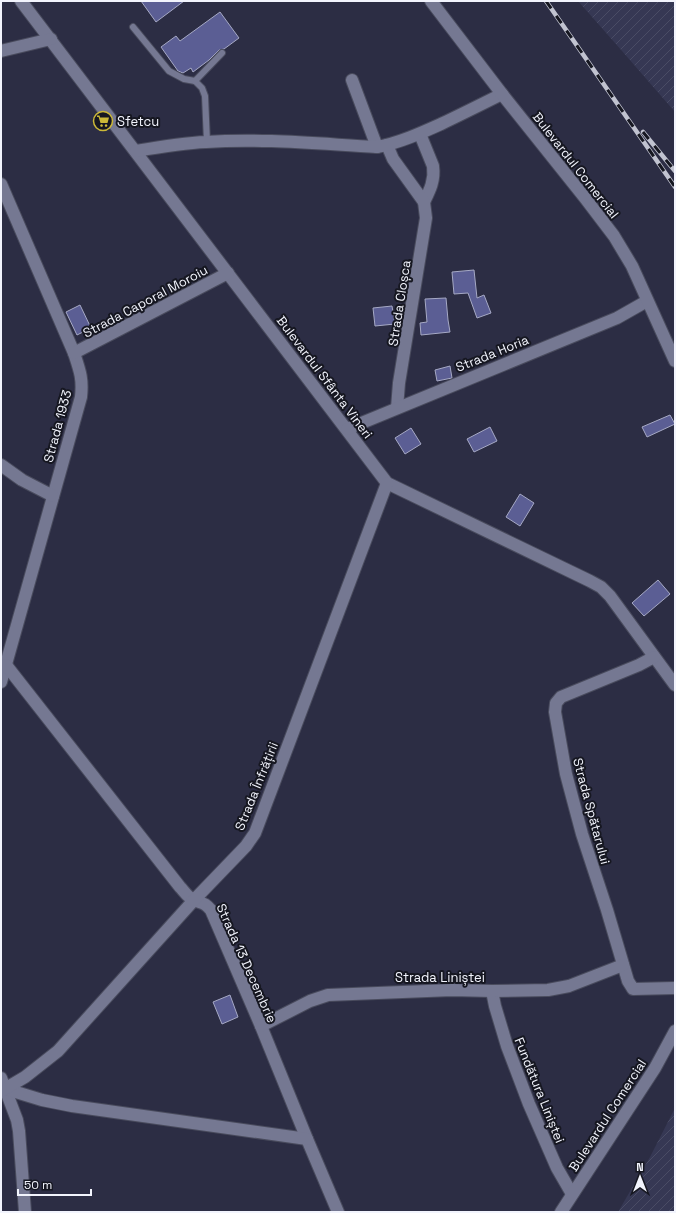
<svg xmlns="http://www.w3.org/2000/svg" width="676" height="1213" font-family="'Space Grotesk',sans-serif">
  <style>
    .industrial { fill: url(#industrial-furrows) }
    .building { fill: #5b5e94; stroke: #a6a9c5 }
    .lines { fill: none; stroke-linecap: round; stroke-linejoin: round }
    .lane-casing { stroke: #494b5d; stroke-width: 8 }
    .street-casing { stroke: #494b5d; stroke-width: 14 }
    .secondary-casing { stroke: #494b5d; stroke-width: 14 }
    .lane { stroke: #757892; stroke-width: 6 }
    .street { stroke: #757892; stroke-width: 12 }
    .secondary { stroke: #757892; stroke-width: 12 }
    .rail-casing { stroke: #c1c3d0; stroke-width: 4.5 }
    .rail { stroke: #161721; stroke-width: 3; stroke-dasharray: 9; stroke-linecap: butt }
    .labels { text-anchor: middle; stroke-width: 4; stroke-linejoin: round; paint-order: stroke }
    .poi-label { font-size: 13px; fill: #f2f4fd; stroke: #161721; text-anchor: start }
    .street-label { font-size: 13px; fill: #f2f4fd; stroke: #161721 }
  </style>
  <defs>
    <pattern id="industrial-furrows" width="10" height="10" patternUnits="userSpaceOnUse"><rect width="10" height="10" fill="#363854"/><path d="M-1 1l2-2M0 10L10 0M9 11l2-2" fill="none" stroke="#4a4c65"/></pattern>
  </defs>
  <rect width="100%" height="100%" fill="#2c2d44"/>
  <g class="industrial">
    <polygon points="578,1 675,1 675,112 622,51"/>
    <polygon points="675,1108 675,1212 618,1212 650,1157"/>
  </g>
  <g class="building">
    <polygon points="141,1 184,1 156,22"/>
    <polygon points="220,12 239,38 224,49 219,50 209,60 193,72 191,68 183,73 178,71 161,47 176,36 180,41"/>
    <polygon points="474,270 477,298 484,295 491,313 477,318 468,293 454,294 452,272"/>
    <polygon points="446,298 448,320 450,332 421,335 420,323 427,322 425,299"/>
    <polygon points="80,305 91,328 77,335 66,312"/>
    <polygon points="392,306 395,324 375,326 373,308"/>
    <polygon points="450,366 452,378 437,381 435,370"/>
    <polygon points="670,415 675,424 647,437 642,427"/>
    <polygon points="490,427 497,441 474,452 467,439"/>
    <polygon points="411,428 421,444 405,454 395,438"/>
    <polygon points="520,494 534,503 520,526 506,517"/>
    <polygon points="658,580 670,594 644,616 632,603"/>
    <polygon points="230,995 238,1017 222,1024 213,1002"/>
  </g>
  <g class="lines">
    <defs>
      <g id="lane">
        <polyline points="133,27 169,71 184,79 195,81 202,88 205,96 207,142"/>
        <polyline points="195,81 222,53"/>
      </g>
      <g id="street">
        <polyline points="21,1 387,483 590,581 601,587 610,596 675,685"/>
        <polyline points="1,51 51,39"/>
        <polyline points="352,80 377,147"/>
        <path d="M420 134 433 166C435 180 430 190 424 202"/>
        <polyline points="387,145 393,159 424,202 426,218 399,383 397,408"/>
        <path d="M136 151C159 147 182 143 206 142 262 138 320 144 377 147 399 143 421 133 441 124 462 114 482 104 502 94"/>
        <path d="M1 184 74 353C80 371 83 379 81 397L1 682"/>
        <polyline points="74,353 228,273"/>
        <polyline points="347,429 617,318 647,301"/>
        <polyline points="1,465 22,480 53,496"/>
        <polyline points="654,657 639,665 561,697 556,703 555,712 566,774 582,834 607,910 628,981 633,989 675,988"/>
        <path d="M6 665 180 887C184 891 188 898 194 900 203 904 204 902 211 910L261 1026 307 1139 338 1212"/>
        <polyline points="492,991 495,1006 507,1046 529,1104 557,1168 572,1194"/>
        <polyline points="261,1026 310,1001 328,995 452,990 492,991 548,990 569,986 623,965"/>
        <polyline points="1,1078 17,1120 19,1131 25,1212"/>
        <polyline points="6,1089 42,1100 72,1106 307,1139"/>
        <polyline points="1,1091 25,1077 58,1051 194,900 246,846 255,833 387,483"/>
      </g>
      <g id="secondary">
        <polyline points="431,1 502,94 585,198 614,236 632,266 675,361"/>
        <polyline points="561,1212 655,1068 675,1031"/>
      </g>
    </defs>
    <use href="#lane" class="lane-casing"/>
    <use href="#street" class="street-casing"/>
    <use href="#secondary" class="secondary-casing"/>
    <use href="#lane" class="lane"/>
    <use href="#street" class="street"/>
    <use href="#secondary" class="secondary"/>
    <defs>
      <g id="rail">
        <polyline points="546,1 675,187"/>
        <polyline points="643,132 675,171"/>
      </g>
    </defs>
    <use href="#rail" class="rail-casing"/>
    <use href="#rail" class="rail"/>
  </g>
  <defs>
    <symbol id="supermarket-ring" viewBox="-11 -11 22 22"><circle r="9.5" fill="#161721" stroke="#ccb938" stroke-width="1.5"/><path d="M-6-5.5h2.5l.6 2H6L4.5 2H-2.5L-4.4-4H-6ZM-1.5 3.2a1.3 1.3 0 1 0 .1 0ZM3 3.2a1.3 1.3 0 1 0 .1 0Z" fill="#ccb938"/></symbol>
  </defs>
  <g fill-rule="evenodd">
    <use href="#supermarket-ring" x="92" y="110" width="22" height="22"/>
  </g>
  <g class="labels">
    <g class="poi-label">
      <text x="117" y="126">Sfetcu</text>
    </g>
    <g class="street-label">
      <text transform="translate(576 165) rotate(52)" y="5">Bulevardul Comercial</text>
      <text transform="translate(145 301) rotate(-28)" y="5">Strada Caporal Moroiu</text>
      <text transform="translate(399 303) rotate(-81)" y="5">Strada Cloșca</text>
      <text transform="translate(492 353) rotate(-22)" y="5">Strada Horia</text>
      <text transform="translate(325 377) rotate(53)" y="5">Bulevardul Sfânta Vineri</text>
      <text transform="translate(57 426) rotate(-75)" y="5">Strada 1933</text>
      <text transform="translate(256 786) rotate(-68)" y="5">Strada Înfrățirii</text>
      <text transform="translate(592 811) rotate(75)" y="5">Strada Spătarului</text>
      <text transform="translate(247 963) rotate(66)" y="5">Strada 13 Decembrie</text>
      <text x="440" y="982">Strada Liniștei</text>
      <text transform="translate(540 1090) rotate(68)" y="5">Fundătura Liniștei</text>
      <text transform="translate(607 1115) rotate(-57)" y="5">Bulevardul Comercial</text>
    </g>
  </g>
  <rect width="676" height="1213" fill="none" stroke="#f2f4fd" stroke-width="4"/>
  <g transform="translate(640 1177)" stroke="#161721" stroke-width="3" paint-order="stroke">
  <path d="M0-3L7 15L0 10L-7 15Z" fill="#f2f4fd"/>
  <text y="-6" font-size="11" font-weight="bold" text-anchor="middle" fill="#f2f4fd">N</text>
  </g>
  <path d="M18 1189v6h73v-6" fill="none" stroke="#f2f4fd" stroke-width="2"/>
  <text x="24" y="1189" font-size="12" fill="#f2f4fd" stroke="#161721" stroke-width="3" paint-order="stroke">50 m</text>
</svg>
